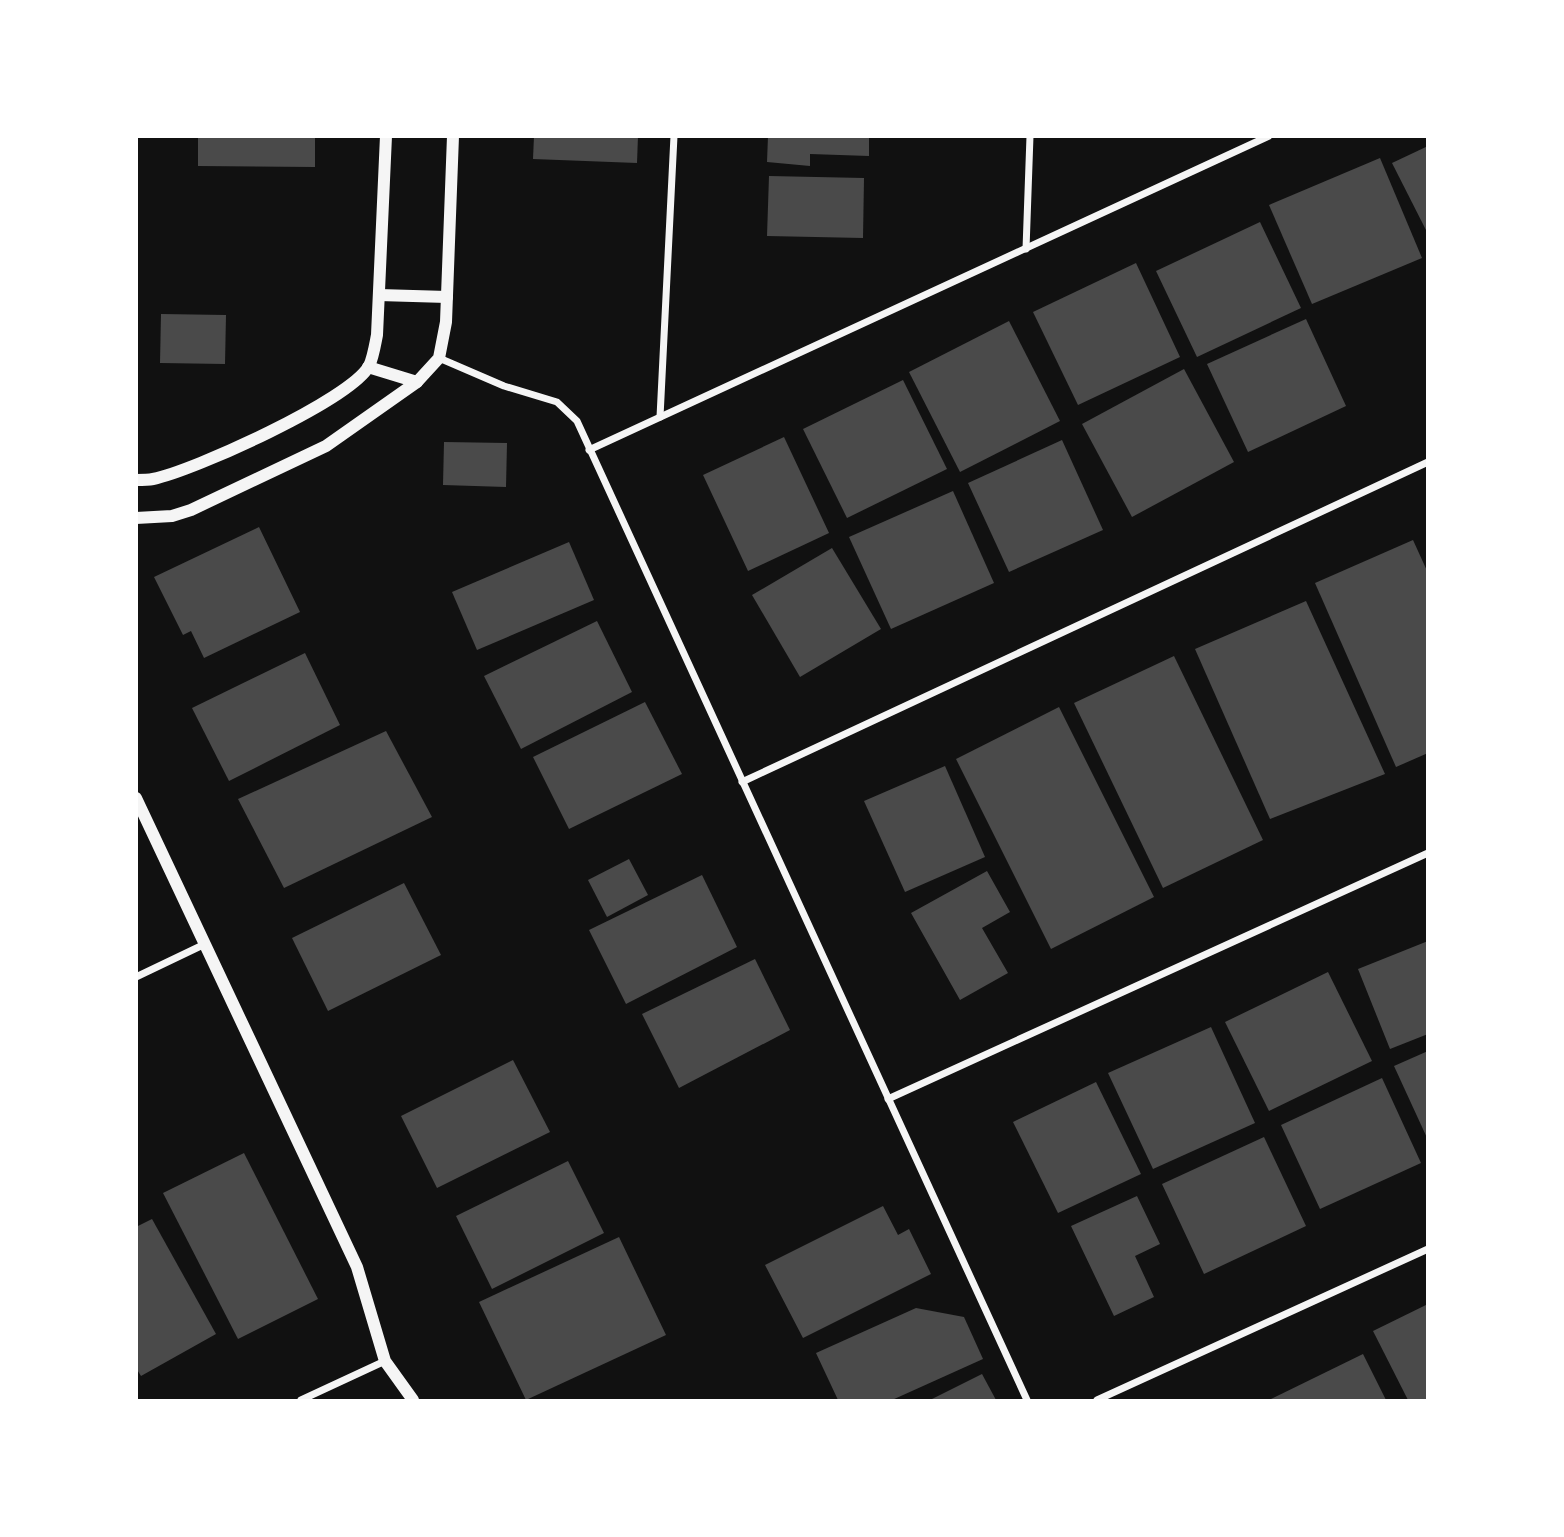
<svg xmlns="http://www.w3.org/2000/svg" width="1564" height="1537" font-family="'IBM Plex Serif',serif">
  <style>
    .building { fill: #4a4a4a }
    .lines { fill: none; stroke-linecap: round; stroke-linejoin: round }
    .minor { stroke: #f5f5f5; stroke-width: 7 }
    .tertiary { stroke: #f5f5f5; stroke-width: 12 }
  </style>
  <rect width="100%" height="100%" fill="#111"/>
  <g class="building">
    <polygon points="198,136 315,136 315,167 198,166"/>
    <polygon points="534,136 638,136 637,163 533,159"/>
    <polygon points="768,136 869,136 869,156 810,154 810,166 767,162"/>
    <polygon points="1428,146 1428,234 1392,163"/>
    <polygon points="1380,158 1422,258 1312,304 1269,205"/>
    <polygon points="769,176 864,178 863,238 767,236"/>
    <polygon points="1260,222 1301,308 1197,357 1156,271"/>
    <polygon points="1136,263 1180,357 1078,405 1033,312"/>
    <polygon points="161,314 226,315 225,364 160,363"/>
    <polygon points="1306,319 1346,406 1248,452 1207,364"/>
    <polygon points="1009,321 1060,421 960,472 909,372"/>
    <polygon points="1184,369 1234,462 1132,517 1082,424"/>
    <polygon points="903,380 947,469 847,518 803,429"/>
    <polygon points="784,437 829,533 748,571 703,475"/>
    <polygon points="1062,440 1103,530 1009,572 968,483"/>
    <polygon points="444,442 507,443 506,487 443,485"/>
    <polygon points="953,491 994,583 891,629 849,537"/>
    <polygon points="259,527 300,612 204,658 191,631 183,635 154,577"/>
    <polygon points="1413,540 1428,573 1428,753 1396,767 1315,583"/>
    <polygon points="569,542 594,600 477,650 452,592"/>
    <polygon points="832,548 881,629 800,677 752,595"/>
    <polygon points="1306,601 1385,774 1270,819 1195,649"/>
    <polygon points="597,621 632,692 521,749 484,676"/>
    <polygon points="305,653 340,725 229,781 192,708"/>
    <polygon points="1174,656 1263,840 1163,888 1074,703"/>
    <polygon points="645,702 682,774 569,829 533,757"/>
    <polygon points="1059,707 1154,897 1051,949 956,759"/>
    <polygon points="386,731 432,817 284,888 238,799"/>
    <polygon points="945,766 985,857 905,892 864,801"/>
    <polygon points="629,859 648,895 607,917 588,880"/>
    <polygon points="987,871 1010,912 982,928 1008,973 960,1000 911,913"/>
    <polygon points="702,875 737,947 626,1004 589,930"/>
    <polygon points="404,883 441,955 328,1011 292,938"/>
    <polygon points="1428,941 1428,1034 1390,1049 1358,969"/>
    <polygon points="755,959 790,1030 679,1088 642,1014"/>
    <polygon points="1328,972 1372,1061 1269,1111 1225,1022"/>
    <polygon points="1211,1027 1255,1123 1153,1169 1108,1073"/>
    <polygon points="1428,1051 1428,1140 1394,1066"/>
    <polygon points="513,1060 550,1132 437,1188 401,1116"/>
    <polygon points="1382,1078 1421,1163 1320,1209 1281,1125"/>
    <polygon points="1096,1082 1141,1174 1058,1213 1013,1122"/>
    <polygon points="1264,1137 1306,1226 1204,1274 1162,1184"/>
    <polygon points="244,1153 318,1299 238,1339 163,1193"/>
    <polygon points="568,1161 604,1233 492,1289 456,1216"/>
    <polygon points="1137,1196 1160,1244 1135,1256 1154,1297 1114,1316 1071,1226"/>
    <polygon points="883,1206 898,1235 909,1229 931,1274 803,1338 765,1265"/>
    <polygon points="152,1219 216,1334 141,1376 136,1368 136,1227"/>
    <polygon points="619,1237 666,1335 526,1400 479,1302"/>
    <polygon points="1428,1304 1428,1400 1408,1400 1373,1331"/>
    <polygon points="916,1308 964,1317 983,1359 892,1400 838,1400 816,1353"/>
    <polygon points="1363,1354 1386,1400 1269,1400"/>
    <polygon points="982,1374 996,1400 930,1400"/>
  </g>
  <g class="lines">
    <g class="minor">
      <polyline points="1026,249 1030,136"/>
      <polyline points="439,358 504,386 557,402 577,421 1027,1400"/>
      <polyline points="660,417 674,136"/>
      <polyline points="589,450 1269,136"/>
      <polyline points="742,782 1428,462"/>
      <polyline points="136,977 205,944"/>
      <polyline points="888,1099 1428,853"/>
      <polyline points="301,1400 385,1361"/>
      <polyline points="1097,1400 1428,1249"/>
    </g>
    <g class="tertiary">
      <polyline points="379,295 447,297"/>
      <polyline points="368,367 417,382"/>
      <path d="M136 480C142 480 148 480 153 479 193 471 350 400 369 366 373 358 375 345 377 335L386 136"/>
      <polyline points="136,518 172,516 191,510 326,446 417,382 439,358 446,322 453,136"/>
      <polyline points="136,798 357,1267 385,1361 413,1400"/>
    </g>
  </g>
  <rect width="1564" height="1537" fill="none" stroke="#ffffff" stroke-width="276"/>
</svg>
